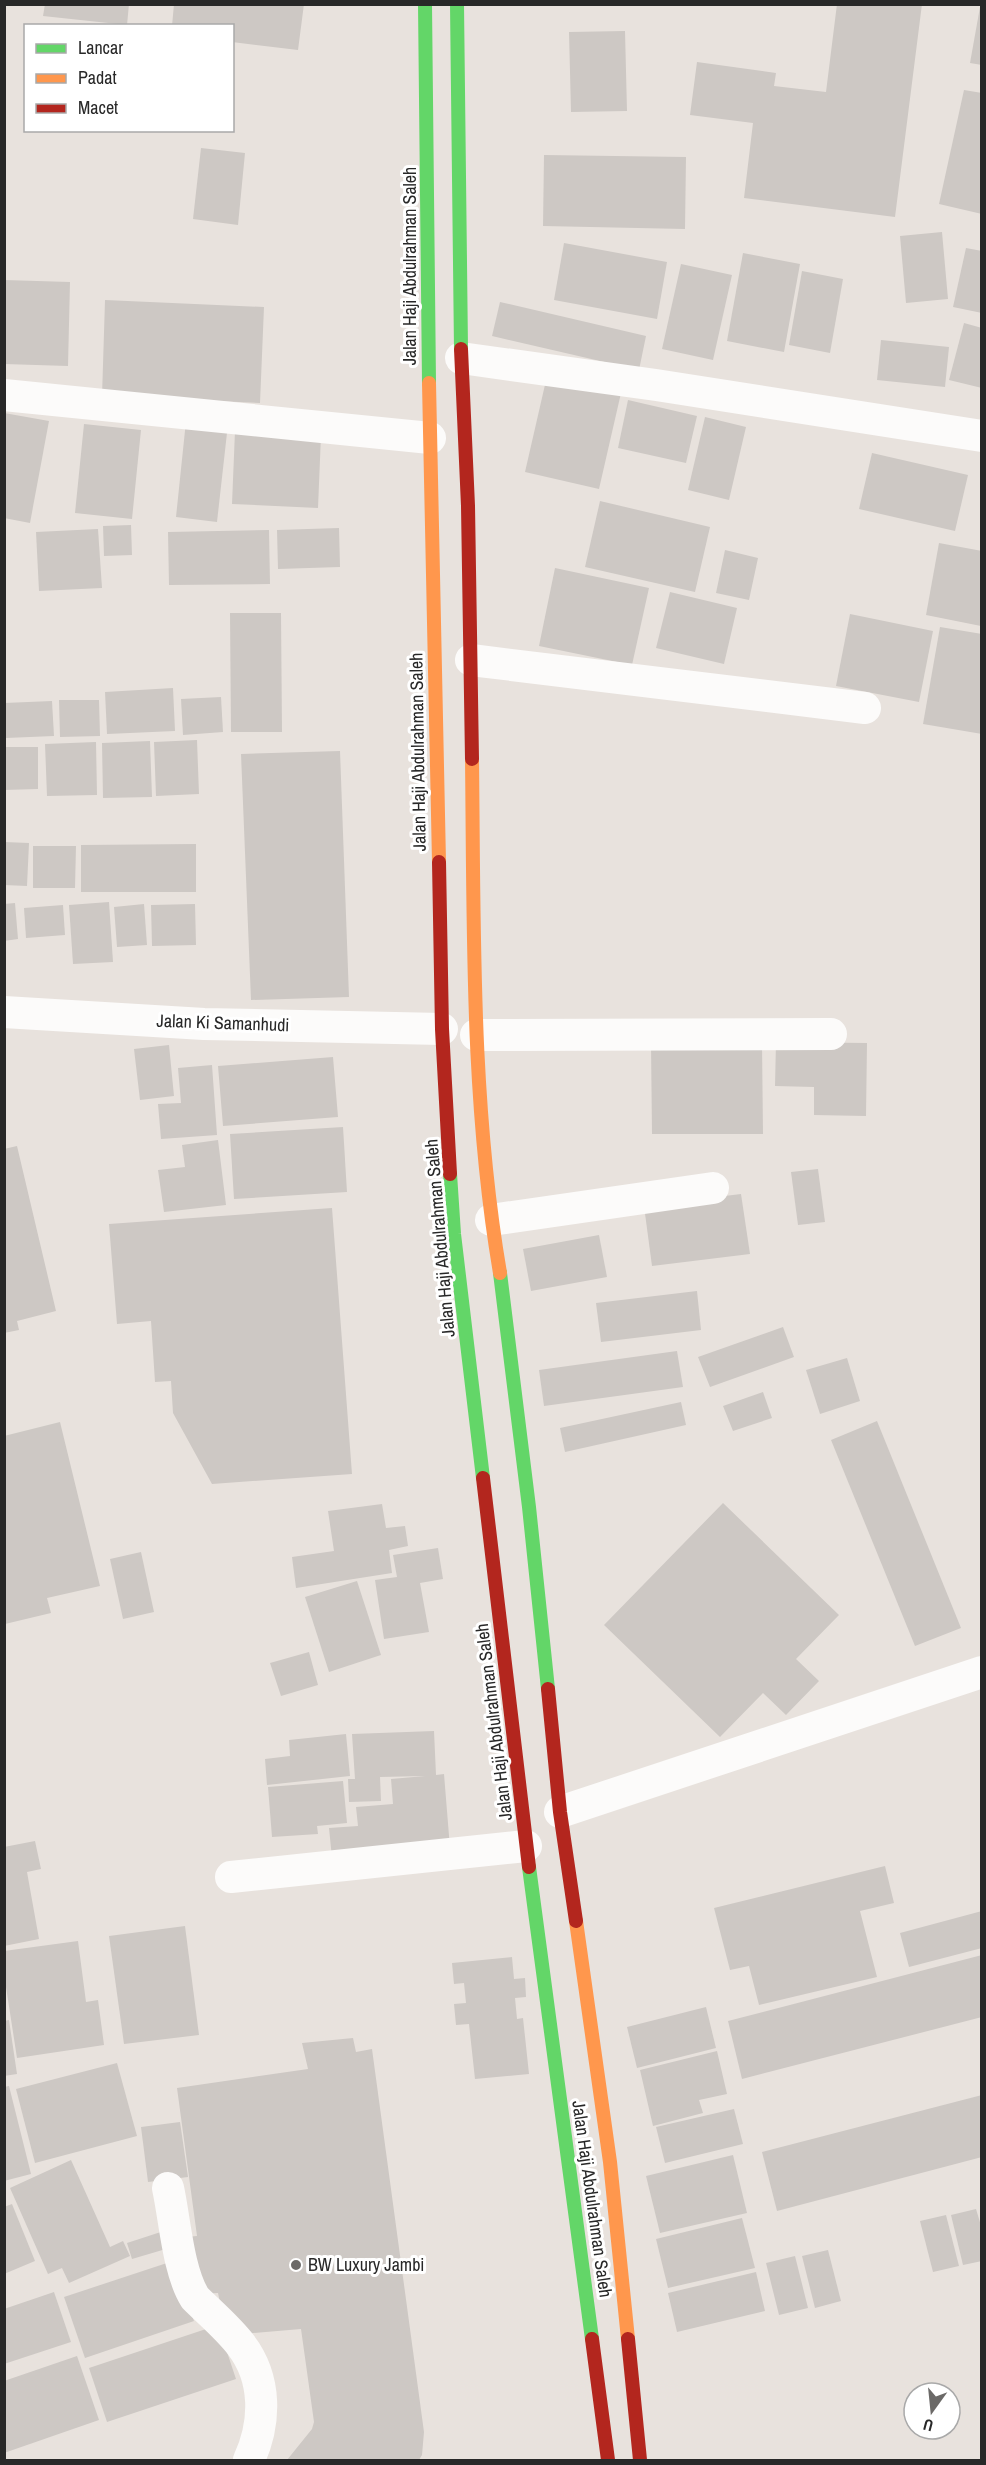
<svg xmlns="http://www.w3.org/2000/svg" width="986" height="2465" font-family="'Archivo Narrow',sans-serif">
  <style>
    .building { fill: #cdc8c4 }
    .lines { fill: none; stroke-linecap: round; stroke-linejoin: round }
    .street { stroke: #fcfbfa; stroke-width: 32 }
    .fast { stroke: #63d668; stroke-width: 14 }
    .slow { stroke: #ff974d; stroke-width: 14 }
    .jam { stroke: #b3261e; stroke-width: 14 }
    .poi-dot { fill: #6b6967; stroke: #fff; stroke-width: 2 }
    .labels { text-anchor: middle; stroke-width: 6; stroke-linejoin: round; paint-order: stroke }
    .street-label { font-size: 18px; fill: #282828; stroke: #fff }
    .poi-label { font-size: 18px; fill: #282828; stroke: #fff; text-anchor: start }
  </style>
  <rect width="100%" height="100%" fill="#e8e2dd"/>
  <g class="building">
    <polygon points="45,4 129,4 127,25 43,16"/>
    <polygon points="174,4 304,4 298,50 232,42 232,26 172,26"/>
    <polygon points="837,4 922,4 895,217 744,198 753,123 690,115 697,62 776,73 774,86 826,92"/>
    <polygon points="980,7 982,8 982,65 970,63"/>
    <polygon points="625,31 627,111 571,112 569,32"/>
    <polygon points="964,90 982,93 982,214 939,204"/>
    <polygon points="201,148 245,153 238,225 193,219"/>
    <polygon points="544,155 686,157 685,229 543,226"/>
    <polygon points="942,232 948,299 906,303 900,236"/>
    <polygon points="564,243 667,262 657,319 554,300"/>
    <polygon points="966,248 982,251 982,313 953,307"/>
    <polygon points="743,253 800,264 784,352 727,341"/>
    <polygon points="681,264 732,275 713,360 662,349"/>
    <polygon points="802,271 843,279 830,353 789,345"/>
    <polygon points="4,280 70,282 68,366 4,364"/>
    <polygon points="105,300 264,307 260,403 102,396"/>
    <polygon points="500,302 646,336 639,370 492,336"/>
    <polygon points="964,323 982,328 982,388 949,380"/>
    <polygon points="881,340 949,347 945,387 877,380"/>
    <polygon points="547,376 621,393 599,489 525,472"/>
    <polygon points="628,400 697,416 686,463 618,448"/>
    <polygon points="4,413 49,421 30,523 4,518"/>
    <polygon points="705,417 746,427 729,500 688,490"/>
    <polygon points="186,421 228,424 217,522 176,517"/>
    <polygon points="84,424 141,430 132,519 75,513"/>
    <polygon points="235,431 321,435 318,508 232,504"/>
    <polygon points="872,453 968,475 955,531 859,509"/>
    <polygon points="600,501 710,527 695,592 585,567"/>
    <polygon points="131,525 132,555 104,556 103,526"/>
    <polygon points="339,528 340,567 278,569 277,530"/>
    <polygon points="98,529 102,588 39,591 36,532"/>
    <polygon points="269,530 270,584 169,585 168,532"/>
    <polygon points="939,543 982,551 981,626 926,615"/>
    <polygon points="725,550 758,558 749,600 716,593"/>
    <polygon points="555,568 649,588 632,665 539,646"/>
    <polygon points="670,592 737,608 724,664 656,648"/>
    <polygon points="230,613 281,613 282,732 231,732"/>
    <polygon points="850,614 933,631 919,702 836,686"/>
    <polygon points="940,627 982,634 982,734 923,724"/>
    <polygon points="173,688 175,731 107,734 105,692"/>
    <polygon points="221,697 223,732 183,735 181,699"/>
    <polygon points="59,700 99,700 100,736 60,737"/>
    <polygon points="52,701 54,736 6,738 4,703"/>
    <polygon points="197,740 199,794 156,796 154,742"/>
    <polygon points="150,741 152,797 103,798 102,743"/>
    <polygon points="96,742 97,795 47,796 45,744"/>
    <polygon points="4,747 38,747 38,789 4,790"/>
    <polygon points="340,751 349,997 251,1000 241,754"/>
    <polygon points="4,842 29,843 27,886 4,885"/>
    <polygon points="196,844 196,892 81,892 81,845"/>
    <polygon points="33,846 76,846 75,888 33,888"/>
    <polygon points="109,902 113,962 73,964 69,905"/>
    <polygon points="15,903 18,939 4,941 4,904"/>
    <polygon points="144,904 147,945 117,947 114,907"/>
    <polygon points="195,904 196,945 152,946 151,905"/>
    <polygon points="63,905 65,935 26,938 24,908"/>
    <polygon points="776,1042 867,1043 866,1116 814,1115 814,1087 775,1086"/>
    <polygon points="762,1043 763,1134 652,1134 651,1044"/>
    <polygon points="169,1045 174,1096 140,1100 134,1049"/>
    <polygon points="333,1057 338,1117 223,1126 218,1066"/>
    <polygon points="212,1065 217,1135 161,1139 158,1104 181,1103 178,1068"/>
    <polygon points="343,1127 347,1192 234,1199 230,1134"/>
    <polygon points="218,1140 226,1205 164,1212 158,1170 185,1167 182,1145"/>
    <polygon points="17,1146 56,1311 17,1321 19,1330 4,1333 4,1149"/>
    <polygon points="818,1169 825,1222 798,1225 791,1172"/>
    <polygon points="741,1194 750,1254 652,1266 644,1206"/>
    <polygon points="332,1208 352,1474 212,1484 173,1413 171,1381 155,1382 151,1321 117,1324 109,1224"/>
    <polygon points="599,1235 607,1277 531,1291 523,1249"/>
    <polygon points="697,1291 701,1330 601,1342 596,1303"/>
    <polygon points="783,1327 794,1357 710,1387 698,1357"/>
    <polygon points="677,1351 683,1387 544,1406 539,1370"/>
    <polygon points="847,1358 860,1401 820,1414 806,1370"/>
    <polygon points="763,1392 772,1418 733,1431 723,1406"/>
    <polygon points="681,1402 686,1425 565,1452 560,1428"/>
    <polygon points="877,1421 961,1628 915,1646 831,1440"/>
    <polygon points="60,1422 100,1586 47,1598 51,1613 5,1624 4,1436"/>
    <polygon points="723,1503 839,1615 796,1659 819,1681 786,1715 763,1693 720,1737 604,1625"/>
    <polygon points="382,1504 386,1528 405,1526 408,1546 389,1550 392,1573 296,1588 292,1557 334,1551 328,1511"/>
    <polygon points="438,1548 443,1579 420,1583 429,1632 384,1639 375,1580 397,1577 393,1555"/>
    <polygon points="141,1552 154,1612 123,1619 110,1559"/>
    <polygon points="357,1581 381,1655 329,1672 305,1597"/>
    <polygon points="309,1652 318,1685 281,1696 270,1663"/>
    <polygon points="434,1731 436,1775 444,1774 450,1848 332,1858 329,1828 358,1826 356,1807 393,1804 391,1779 425,1776 380,1777 381,1801 349,1802 348,1779 355,1779 352,1734"/>
    <polygon points="346,1734 350,1776 267,1785 265,1759 290,1756 289,1740"/>
    <polygon points="343,1781 347,1823 317,1826 318,1834 272,1837 268,1787"/>
    <polygon points="35,1841 41,1869 27,1872 39,1939 4,1946 4,1847"/>
    <polygon points="885,1866 894,1903 860,1911 877,1977 759,2005 749,1966 730,1970 714,1908"/>
    <polygon points="982,1911 982,1948 909,1967 900,1933"/>
    <polygon points="185,1926 199,2035 124,2044 109,1936"/>
    <polygon points="78,1941 86,2002 98,2000 104,2045 17,2058 4,1974 4,1951"/>
    <polygon points="982,1955 982,2017 742,2079 728,2021"/>
    <polygon points="512,1957 514,1979 525,1978 526,1997 515,1998 517,2019 523,2018 529,2074 475,2079 469,2024 456,2025 454,2004 466,2003 464,1983 454,1984 452,1963"/>
    <polygon points="706,2007 716,2048 637,2068 627,2027"/>
    <polygon points="9,2020 17,2074 4,2076 4,2021"/>
    <polygon points="353,2038 356,2052 372,2049 424,2432 422,2455 419,2460 287,2460 312,2429 314,2422 301,2329 242,2334 224,2322 218,2293 195,2294 186,2237 197,2236 177,2088 308,2069 302,2043"/>
    <polygon points="717,2051 727,2094 699,2100 703,2113 653,2126 640,2070"/>
    <polygon points="117,2063 137,2136 35,2163 16,2089"/>
    <polygon points="9,2086 31,2174 4,2181 4,2087"/>
    <polygon points="982,2095 982,2157 777,2211 762,2152"/>
    <polygon points="734,2109 743,2144 665,2163 656,2127"/>
    <polygon points="180,2122 188,2177 148,2182 141,2127"/>
    <polygon points="733,2155 747,2213 660,2233 646,2176"/>
    <polygon points="71,2160 110,2247 123,2241 130,2256 69,2283 62,2268 48,2274 10,2188"/>
    <polygon points="12,2204 35,2261 4,2274 4,2207"/>
    <polygon points="976,2209 982,2229 982,2261 963,2265 951,2215"/>
    <polygon points="946,2215 959,2266 933,2272 920,2221"/>
    <polygon points="742,2218 755,2268 668,2288 656,2239"/>
    <polygon points="170,2229 176,2246 132,2259 127,2243"/>
    <polygon points="828,2250 841,2301 815,2308 802,2256"/>
    <polygon points="795,2256 808,2308 779,2315 766,2263"/>
    <polygon points="173,2261 194,2321 85,2358 64,2297"/>
    <polygon points="756,2272 765,2311 677,2332 668,2293"/>
    <polygon points="54,2292 71,2342 4,2364 4,2309"/>
    <polygon points="218,2325 236,2379 107,2422 89,2368"/>
    <polygon points="77,2356 99,2420 4,2453 4,2381"/>
  </g>
  <g class="lines">
    <g class="street">
      <polyline points="461,358 656,385 982,436"/>
      <polyline points="4,395 430,438"/>
      <polyline points="471,660 865,708"/>
      <polyline points="4,1012 204,1024 442,1029"/>
      <polyline points="476,1035 831,1034"/>
      <polyline points="491,1220 713,1188"/>
      <polyline points="560,1812 982,1672"/>
      <polyline points="231,1877 526,1846"/>
      <path d="M168 2188C175 2220 178 2271 195 2298 210 2313 228 2328 241 2345 267 2379 266 2423 249 2460"/>
    </g>
    <g class="fast">
      <polyline points="425,4 429,383"/>
      <polyline points="457,4 461,349"/>
      <polyline points="450,1174 454,1234 483,1478"/>
      <polyline points="500,1273 529,1507 548,1689"/>
      <polyline points="529,1867 592,2339"/>
    </g>
    <g class="slow">
      <polyline points="429,383 439,862"/>
      <path d="M472 759C474 930 471 1103 500 1273"/>
      <polyline points="576,1921 610,2162 628,2339"/>
    </g>
    <g class="jam">
      <polyline points="461,349 468,506 472,759"/>
      <polyline points="439,862 442,1029 450,1174"/>
      <polyline points="483,1478 529,1867"/>
      <polyline points="548,1689 560,1812 576,1921"/>
      <polyline points="592,2339 608,2460"/>
      <polyline points="628,2339 640,2460"/>
    </g>
  </g>
  <circle class="poi-dot" cx="296" cy="2265" r="6"/>
  <g class="labels">
    <g class="street-label">
      <text transform="translate(410 266) rotate(-90)" y="6">Jalan Haji Abdulrahman Saleh</text>
      <text transform="translate(418 752) rotate(-91)" y="6">Jalan Haji Abdulrahman Saleh</text>
      <text transform="translate(223 1023) rotate(2)" y="6">Jalan Ki Samanhudi</text>
      <text transform="translate(440 1238) rotate(-95)" y="6">Jalan Haji Abdulrahman Saleh</text>
      <text transform="translate(494 1722) rotate(-97)" y="6">Jalan Haji Abdulrahman Saleh</text>
      <text transform="translate(592 2199) rotate(82)" y="6">Jalan Haji Abdulrahman Saleh</text>
    </g>
    <g class="poi-label">
      <text x="308" y="2271">BW Luxury Jambi</text>
    </g>
  </g>
  <rect width="986" height="2465" fill="none" stroke="#282828" stroke-width="12"/>
  <rect x="24" y="24" width="210" height="108" fill="#ffffff" stroke="#a9a9a9" stroke-width="1.5"/>
  <rect x="36" y="44" width="30" height="9" fill="#63d668" stroke="#a9a9a9" stroke-width="1.5"/>
  <text x="78" y="54" font-size="18" fill="#282828">Lancar</text>
  <rect x="36" y="74" width="30" height="9" fill="#ff974d" stroke="#a9a9a9" stroke-width="1.5"/>
  <text x="78" y="84" font-size="18" fill="#282828">Padat</text>
  <rect x="36" y="104" width="30" height="9" fill="#b3261e" stroke="#a9a9a9" stroke-width="1.5"/>
  <text x="78" y="114" font-size="18" fill="#282828">Macet</text>
  <g transform="translate(932 2411) rotate(195)"><circle r="28" fill="#ffffff" stroke="#a9a9a9" stroke-width="1.5"/>
  <path d="M0-4.5L10 22L0 15L-10 22Z" fill="#6b6967"/>
  <text y="-9" font-size="16" font-weight="bold" text-anchor="middle" fill="#282828">U</text>
  </g>
</svg>
